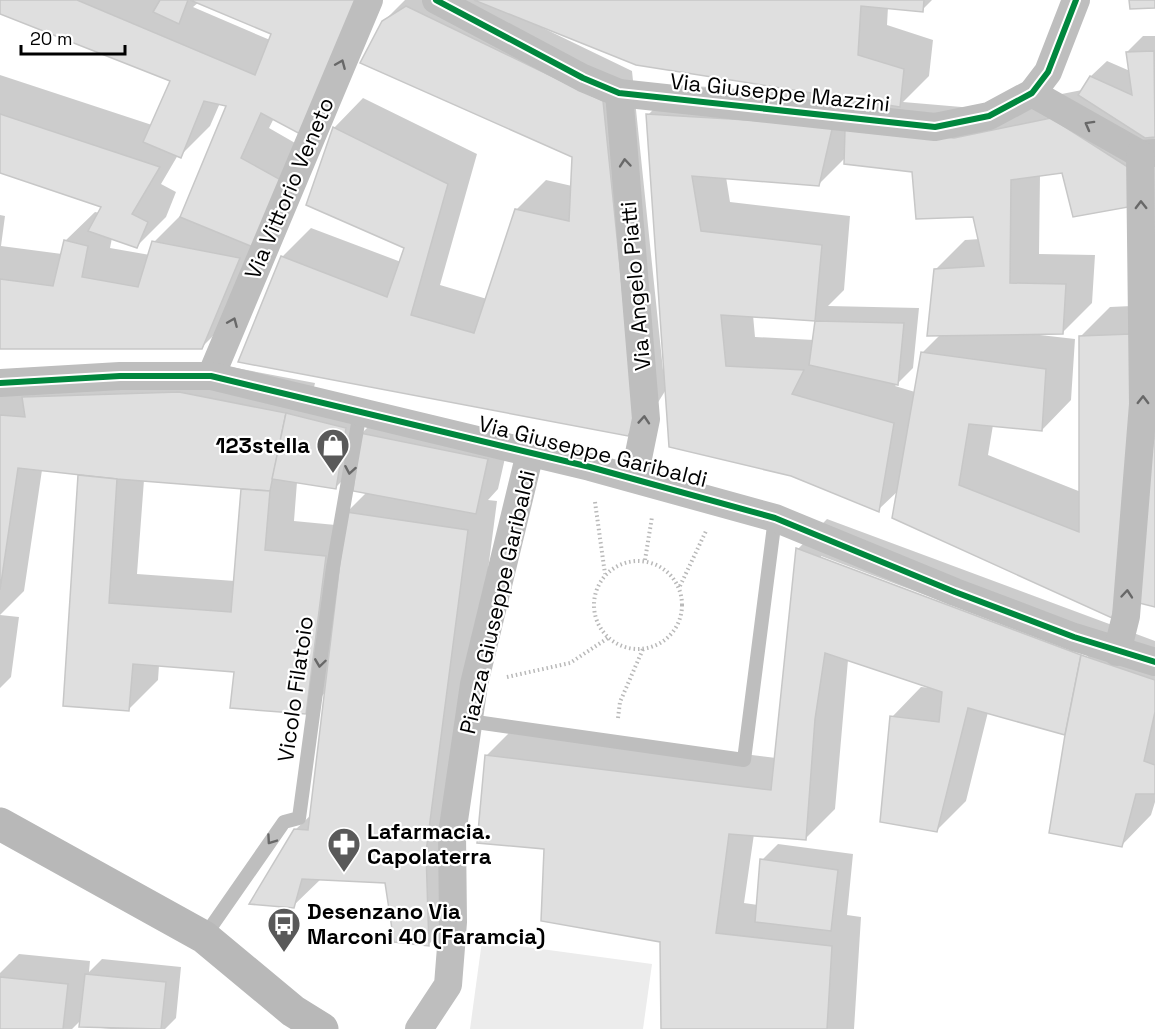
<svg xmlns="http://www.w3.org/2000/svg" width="1155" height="1029" font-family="'Space Grotesk',sans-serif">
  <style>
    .green { fill: #ececec }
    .shadow { fill: #0003; fill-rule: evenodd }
    .building { fill: #dfdfdf; stroke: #c7c7c7; stroke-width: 1.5 }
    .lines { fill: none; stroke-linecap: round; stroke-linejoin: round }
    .path { stroke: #b9b9b9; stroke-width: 4; stroke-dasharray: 1.5 3; stroke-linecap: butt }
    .lane { stroke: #bebebe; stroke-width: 14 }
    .street { stroke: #bebebe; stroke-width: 28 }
    .secondary { stroke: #b8b8b8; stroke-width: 33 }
    .cycleway-casing { stroke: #fff; stroke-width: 10 }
    .cycleway { stroke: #00873e; stroke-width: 6 }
    .oneway { stroke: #686868 }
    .labels { text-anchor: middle; stroke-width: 4.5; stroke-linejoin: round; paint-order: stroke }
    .street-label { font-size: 22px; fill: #000; stroke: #fff }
    .poi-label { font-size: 22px; font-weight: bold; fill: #000; stroke: #fff; text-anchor: start }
  </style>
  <rect width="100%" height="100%" fill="#fff"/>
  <polygon class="green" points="482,941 652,964 643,1029 470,1029"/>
  <g class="shadow">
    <path d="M0 0H374L274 118 269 128 309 151 231 318 201 348H0V215L5 216 1 246 62 254 65 241 95 212 100 213 103 207 0 171V75L152 125 172 81 0 12ZM199 2 273 33 270 40 193 7ZM220 103 228 105 184 212 154 242 150 255 110 248 112 238 137 246 166 217 176 192 161 184 178 155 180 156 210 126Z"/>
    <path d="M405 0H932L922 10 888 7 887 25 933 40 929 76 903 102 985 109 1082 90 1091 76 1107 61 1130 71 1127 52 1143 36H1155V605L899 490 878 510 667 388 657 404 628 434 282 257 311 228 401 262 406 247 334 128 363 98 477 154 440 285 487 299 516 210 546 180 572 186 574 156 383 22ZM544 26 804 90V93L677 85 648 115 665 370H663L632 71 543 28ZM861 99 874 102 856 119ZM846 157 914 170 974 216 980 239 965 240 935 270 940 335 922 353 915 392 895 386 913 368 919 308 828 306 844 290 850 216 730 202 726 177 819 184ZM1063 172 1149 189 1153 305 1110 307 1080 337 1081 492 988 455 993 425 1042 430 1071 400 1075 339 1040 335V333L1063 332 1092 303 1095 255 1039 254 1040 175ZM753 315 816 320 814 340 755 337Z"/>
    <path d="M210 363 315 383 311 400 361 413 351 472 335 488 297 482 294 521 346 526 347 512 367 492 361 434 384 411 510 436 498 489 488 500 497 501 455 822 458 915 428 945 387 881 322 878 293 906 295 830 312 814 326 692 305 712 236 671 159 665 158 680 128 710 64 705 80 474 42 470 24 591 0 615 19 617 11 677 0 688V383ZM144 480 242 488 235 581 137 574Z"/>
    <path d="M827 519 1155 641V802L1151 815 1122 845 1066 734 988 712 966 801 937 830 892 717 921 687 931 688 848 660 835 809 805 839 754 834 744 903 758 905 762 860 778 844 853 854 847 915 861 917 854 1029H663L661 941 545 847 486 756 516 726 776 758 798 549ZM821 556 1088 656 1087 659 821 559Z"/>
    <polygon points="19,954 90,961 89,972 102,959 181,967 176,1018 165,1029 111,1029 81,1026 82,1019 72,1029 0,1029 0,973"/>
  </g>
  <g class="building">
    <polygon points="0,0 77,0 255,75 271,34 190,0 356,0 302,135 261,113 241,158 281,180 253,247 180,217 226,106 204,101 181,158 143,142 170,81 0,14"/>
    <polygon points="160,0 188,0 179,24 153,12"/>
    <polygon points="474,0 924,0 923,12 861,6 858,55 904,69 900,107 636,65"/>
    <polygon points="1129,0 1155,0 1155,8 1130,9"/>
    <polygon points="406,6 603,101 636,422 628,436 238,362 281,256 387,297 404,248 306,205 333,127 448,184 411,315 474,333 515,209 569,221 572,157 360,63 382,21"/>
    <polygon points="1154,51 1155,137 1145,138 1078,95 1090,76 1132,95 1126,52"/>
    <polygon points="0,114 160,167 132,214 148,222 137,248 88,231 101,207 0,173"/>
    <polygon points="646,114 833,125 819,186 692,176 701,231 822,245 815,321 721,315 726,366 804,370 792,394 894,423 879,512 791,476 669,447"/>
    <polygon points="1051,118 1131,169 1134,206 1073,217 1062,173 1011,180 1010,283 1066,284 1063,334 927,336 934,269 984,266 973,217 916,219 912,172 844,164 845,129 954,138"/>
    <polygon points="64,240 88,246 82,277 138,287 152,241 240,258 202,349 0,349 0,279 53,286"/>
    <polygon points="815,321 904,323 898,385 809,365"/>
    <polygon points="1131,334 1129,534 1112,618 892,518 921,352 1046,369 1042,431 969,424 959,485 1079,532 1079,336"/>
    <polygon points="179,392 286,413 270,491 117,479 18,468 0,590 0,415 25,417 22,397"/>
    <polygon points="286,413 346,428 336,489 272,479"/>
    <polygon points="1155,425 1155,607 1135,602"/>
    <polygon points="360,433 488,459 476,514 353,491"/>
    <polygon points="78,475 117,479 109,603 231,612 241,489 270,491 265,550 326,556 306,714 230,708 234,672 133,664 129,711 63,706"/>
    <polygon points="346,512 468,530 426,852 429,946 394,942 385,883 302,879 294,908 249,904 294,829 308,830"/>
    <polygon points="796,548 1081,655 1065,735 968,708 937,832 880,822 890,716 939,722 942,692 825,653 815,719 806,840 729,834 716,933 832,946 827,1029 661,1029 660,942 541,921 544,849 477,843 485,755 771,790"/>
    <polygon points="1081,655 1155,680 1155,712 1144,761 1155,765 1155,794 1136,794 1122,847 1049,833 1065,735"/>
    <polygon points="760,859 838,870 831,931 755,922"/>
    <polygon points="85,974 166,982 161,1029 79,1027"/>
    <polygon points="0,977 68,984 63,1029 0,1029"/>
  </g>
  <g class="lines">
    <g class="path">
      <polyline points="595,502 605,574"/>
      <polyline points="645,560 652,517"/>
      <circle cx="638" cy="605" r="44"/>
      <polyline points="680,586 706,531"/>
      <polyline points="507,677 570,663 608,638"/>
      <polyline points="618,718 620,702 643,649"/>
    </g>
    <g class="lane">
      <polyline points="469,721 744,760 775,518"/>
      <polyline points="204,937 284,822 299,818 333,567 360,412"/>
    </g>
    <g class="street">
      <polyline points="436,0 583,78 619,93 935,127 989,116 1032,93 1048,72 1076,0"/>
      <polyline points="619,93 646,419 634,478"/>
      <polyline points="1032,93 1140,154 1155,153"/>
      <polyline points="211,376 369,0"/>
      <polyline points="0,383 120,376 211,376 590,467 775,518 955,592 1074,637 1155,662"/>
      <polyline points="1117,652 1126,616 1143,404 1140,154"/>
      <polyline points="419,1029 448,985 453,922 452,834 474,684 530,453"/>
    </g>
    <polyline class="secondary" points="0,824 204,937 293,1011 322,1029"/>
    <defs>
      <g id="cycleway">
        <polyline points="436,0 583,78 619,93 935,127 989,116 1032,93 1048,72 1076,0"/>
        <polyline points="0,383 120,376 211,376 590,467 775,518 955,592 1074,637 1155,662"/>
      </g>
    </defs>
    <use href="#cycleway" class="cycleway-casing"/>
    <use href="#cycleway" class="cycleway"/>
  </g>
  <defs><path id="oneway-chevron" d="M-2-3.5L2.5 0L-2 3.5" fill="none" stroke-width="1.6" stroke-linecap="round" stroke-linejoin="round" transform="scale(1.5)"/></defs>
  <g class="oneway">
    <use href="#oneway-chevron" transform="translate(341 64) rotate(-67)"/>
    <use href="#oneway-chevron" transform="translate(1089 125) rotate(-151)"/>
    <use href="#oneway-chevron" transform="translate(625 163) rotate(-95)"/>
    <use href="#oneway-chevron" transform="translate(1141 205) rotate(-91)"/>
    <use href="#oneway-chevron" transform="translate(233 322) rotate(-67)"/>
    <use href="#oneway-chevron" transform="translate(1143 400) rotate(-89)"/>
    <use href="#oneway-chevron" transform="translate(644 420) rotate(-86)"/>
    <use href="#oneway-chevron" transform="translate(350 470) rotate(100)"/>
    <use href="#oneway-chevron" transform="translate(1127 594) rotate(-85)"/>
    <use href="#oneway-chevron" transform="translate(320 663) rotate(98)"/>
    <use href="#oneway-chevron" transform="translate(271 840) rotate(125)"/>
  </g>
  <defs>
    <symbol id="shop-pin" viewBox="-11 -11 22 30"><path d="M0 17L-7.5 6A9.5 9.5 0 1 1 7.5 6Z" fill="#595959" stroke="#fff"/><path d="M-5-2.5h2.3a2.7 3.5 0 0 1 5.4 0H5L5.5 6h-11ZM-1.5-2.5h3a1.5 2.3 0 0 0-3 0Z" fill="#fff"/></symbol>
    <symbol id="pharmacy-pin" viewBox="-11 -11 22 30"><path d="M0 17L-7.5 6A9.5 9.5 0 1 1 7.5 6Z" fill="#595959" stroke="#fff"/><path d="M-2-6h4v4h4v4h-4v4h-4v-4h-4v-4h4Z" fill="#fff"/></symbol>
    <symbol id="bus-pin" viewBox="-11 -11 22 30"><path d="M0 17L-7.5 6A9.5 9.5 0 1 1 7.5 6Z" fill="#595959" stroke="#fff"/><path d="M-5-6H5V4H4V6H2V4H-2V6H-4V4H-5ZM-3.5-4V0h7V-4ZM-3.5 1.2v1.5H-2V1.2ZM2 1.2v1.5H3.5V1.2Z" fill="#fff"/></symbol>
  </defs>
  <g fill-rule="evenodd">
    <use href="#shop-pin" x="314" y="426" width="38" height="52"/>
    <use href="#pharmacy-pin" x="325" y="825" width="38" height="52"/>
    <use href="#bus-pin" x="265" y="905" width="38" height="52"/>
  </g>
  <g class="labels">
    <g class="street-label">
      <text transform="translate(780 92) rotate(6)" y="8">Via Giuseppe Mazzini</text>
      <text transform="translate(289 188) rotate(-67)" y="8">Via Vittorio Veneto</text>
      <text transform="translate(635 286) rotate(-95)" y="8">Via Angelo Piatti</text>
      <text transform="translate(593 451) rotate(14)" y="8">Via Giuseppe Garibaldi</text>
      <text transform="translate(497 602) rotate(-77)" y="8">Piazza Giuseppe Garibaldi</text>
      <text transform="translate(295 689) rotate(-82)" y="8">Vicolo Filatoio</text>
    </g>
    <g class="poi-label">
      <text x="310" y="453" text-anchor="end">123stella</text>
      <text x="367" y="839">Lafarmacia.<tspan x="367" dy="25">Capolaterra</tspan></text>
      <text x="307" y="919">Desenzano Via<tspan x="307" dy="25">Marconi 40 (Faramcia)</tspan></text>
    </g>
  </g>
  <path d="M21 45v9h104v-9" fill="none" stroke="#000000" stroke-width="3"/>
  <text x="30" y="45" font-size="18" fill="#000000" stroke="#ffffff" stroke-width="4.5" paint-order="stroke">20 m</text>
</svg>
